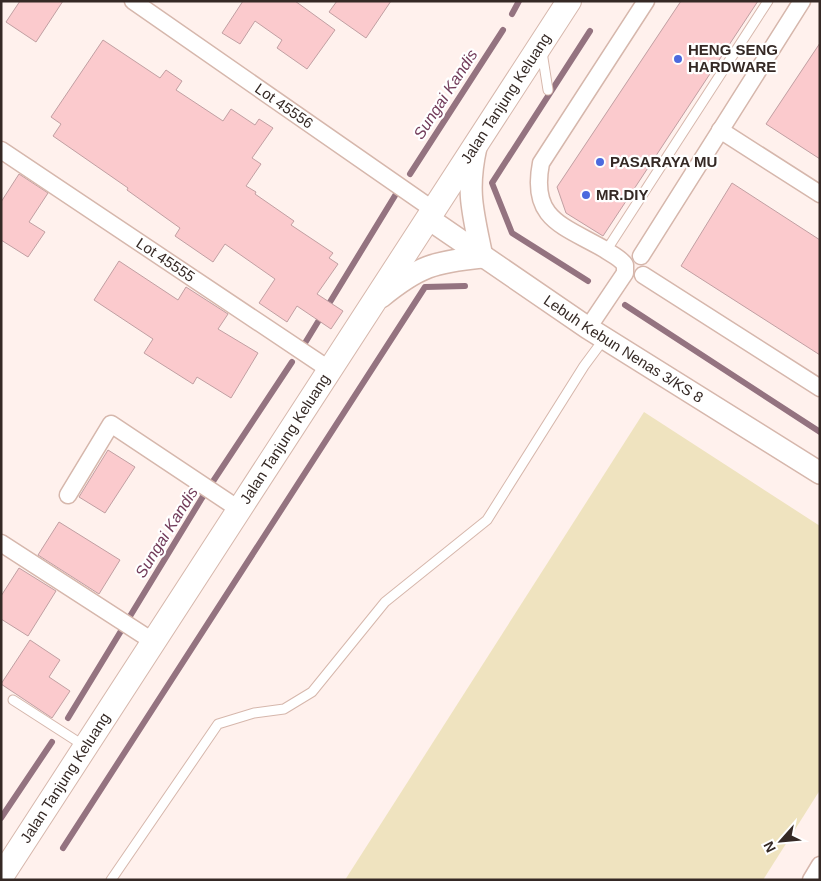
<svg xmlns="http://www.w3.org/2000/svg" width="821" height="881" font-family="Helvetica,sans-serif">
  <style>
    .green { fill: #efe3bf }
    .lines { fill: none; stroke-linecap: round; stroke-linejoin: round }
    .stream { stroke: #947380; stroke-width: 6 }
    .building { fill: #fbcacd; stroke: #c19fa2 }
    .service-casing { stroke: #d6b7ac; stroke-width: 11 }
    .minor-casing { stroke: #d6b7ac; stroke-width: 19 }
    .tertiary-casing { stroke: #d6b7ac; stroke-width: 24 }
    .secondary-casing { stroke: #d6b7ac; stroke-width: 26 }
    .service { stroke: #fff; stroke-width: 9 }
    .minor { stroke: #fff; stroke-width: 16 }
    .tertiary { stroke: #fff; stroke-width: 21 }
    .secondary { stroke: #fff; stroke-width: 24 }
    .poi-dot { fill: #4c6ade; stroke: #fff; stroke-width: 2 }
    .labels { text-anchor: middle; stroke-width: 4.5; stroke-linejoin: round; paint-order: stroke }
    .poi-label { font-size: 15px; font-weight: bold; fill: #352925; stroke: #fff; text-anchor: start }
    .street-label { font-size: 15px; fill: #352925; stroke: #fff }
    .water-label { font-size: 16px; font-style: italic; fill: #723c5a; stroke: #fff }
  </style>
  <rect width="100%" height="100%" fill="#fff1ed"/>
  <polygon class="green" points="644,412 820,526 820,790 763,880 345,880"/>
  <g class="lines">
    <g class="stream">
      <polyline points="512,14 519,1"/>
      <polyline points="410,174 503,30"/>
      <polyline points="588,281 512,233 492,183 590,31"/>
      <polyline points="625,305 820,432"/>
      <polyline points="305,343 396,194"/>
      <polyline points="68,718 202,498 292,362"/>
      <polyline points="1,818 52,742"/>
      <polyline points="63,848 425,287 465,286"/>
    </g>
  </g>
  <g class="building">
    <polygon points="20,1 63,1 36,42 6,22"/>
    <polygon points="243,1 295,1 335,30 307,69 277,48 282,40 255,21 240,44 222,33"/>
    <polygon points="337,1 391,1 366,38 329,12"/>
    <polygon points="681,1 758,1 603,236 566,213 557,187"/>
    <polygon points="103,40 160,78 166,70 182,81 176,90 223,121 231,109 255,125 259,119 273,128 252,158 261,164 246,186 256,192 255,194 294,221 291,225 333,253 329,258 338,264 317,294 343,311 331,329 297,306 287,322 259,303 275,279 225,244 213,262 175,236 180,228 127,190 128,188 53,136 61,124 51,117"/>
    <polygon points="820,43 820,159 766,124"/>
    <polygon points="19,174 48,193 29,222 45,232 28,257 1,240 1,202"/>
    <polygon points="732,183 820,240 820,355 681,266"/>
    <polygon points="119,261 178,300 186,287 228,314 218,329 258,353 231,398 197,377 193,384 144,353 153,339 94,300"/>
    <polygon points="108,450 135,467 105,513 79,497"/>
    <polygon points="59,522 120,560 99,594 38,555"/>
    <polygon points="19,568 56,591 28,636 1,619 1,596"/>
    <polygon points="30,640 60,660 49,677 70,691 52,718 1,684"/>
  </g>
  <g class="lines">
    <defs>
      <g id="service">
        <polyline points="542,52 548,90"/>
        <polyline points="606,251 768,1"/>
        <polyline points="13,700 86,747"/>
        <polyline points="111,880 218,724 254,713 284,709 312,692 385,602 487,520 584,366 604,339"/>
      </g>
      <g id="minor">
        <path id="s1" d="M133 1 435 211"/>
        <polyline points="720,130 820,194"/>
        <path id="s2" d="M1 150 330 370"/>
        <polyline points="641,256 802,1"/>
        <polyline points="643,275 820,388"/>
        <path d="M588 328 625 273V265C621 258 611 254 604 249 562 225 530 219 541 163L646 1"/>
        <polyline points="68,495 111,424 240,510"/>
        <polyline points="1,543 154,642"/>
        <polyline points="811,880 820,865"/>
      </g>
      <g id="tertiary">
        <path d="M476 147C466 192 473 212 482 257"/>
        <path id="s3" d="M429 219 588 328 820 473"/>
        <path d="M381 297C419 266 434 262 482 257"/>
      </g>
      <g id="secondary">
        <path id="s4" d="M1 877 569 1"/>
      </g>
    </defs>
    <use href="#service" class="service-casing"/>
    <use href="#minor" class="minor-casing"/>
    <use href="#tertiary" class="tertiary-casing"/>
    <use href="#secondary" class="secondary-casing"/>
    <use href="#service" class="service"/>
    <use href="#minor" class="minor"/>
    <use href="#tertiary" class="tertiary"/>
    <use href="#secondary" class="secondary"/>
  </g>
  <g class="poi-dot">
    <circle cx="678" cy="59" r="5"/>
    <circle cx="600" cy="162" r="5"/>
    <circle cx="586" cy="195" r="5"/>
  </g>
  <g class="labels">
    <g class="poi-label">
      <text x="688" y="55">HENG SENG<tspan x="688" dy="17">HARDWARE</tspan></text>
      <text x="610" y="167">PASARAYA MU</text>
      <text x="596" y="200">MR.DIY</text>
    </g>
    <g class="street-label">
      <text dy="5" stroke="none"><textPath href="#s4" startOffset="928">Jalan Tanjung Keluang</textPath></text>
      <text dy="5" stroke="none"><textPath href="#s1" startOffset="184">Lot 45556</textPath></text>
      <text dy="5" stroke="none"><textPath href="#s2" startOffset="198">Lot 45555</textPath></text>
      <text dy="5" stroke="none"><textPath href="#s3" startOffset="234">Lebuh Kebun Nenas 3/KS 8</textPath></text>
      <text dy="5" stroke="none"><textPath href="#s4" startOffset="522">Jalan Tanjung Keluang</textPath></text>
      <text dy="5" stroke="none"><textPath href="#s4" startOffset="118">Jalan Tanjung Keluang</textPath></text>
    </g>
    <g class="water-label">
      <text transform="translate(445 94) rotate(-57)" y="6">Sungai Kandis</text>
      <text transform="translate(166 532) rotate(-58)" y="6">Sungai Kandis</text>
    </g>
  </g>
  <rect width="821" height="881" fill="none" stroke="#352925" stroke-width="5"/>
  <g transform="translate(781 841) rotate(243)" stroke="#ffffff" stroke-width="4" paint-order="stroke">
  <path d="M0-4L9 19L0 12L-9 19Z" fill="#352925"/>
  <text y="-8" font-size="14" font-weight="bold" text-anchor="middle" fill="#352925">N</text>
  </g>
</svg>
